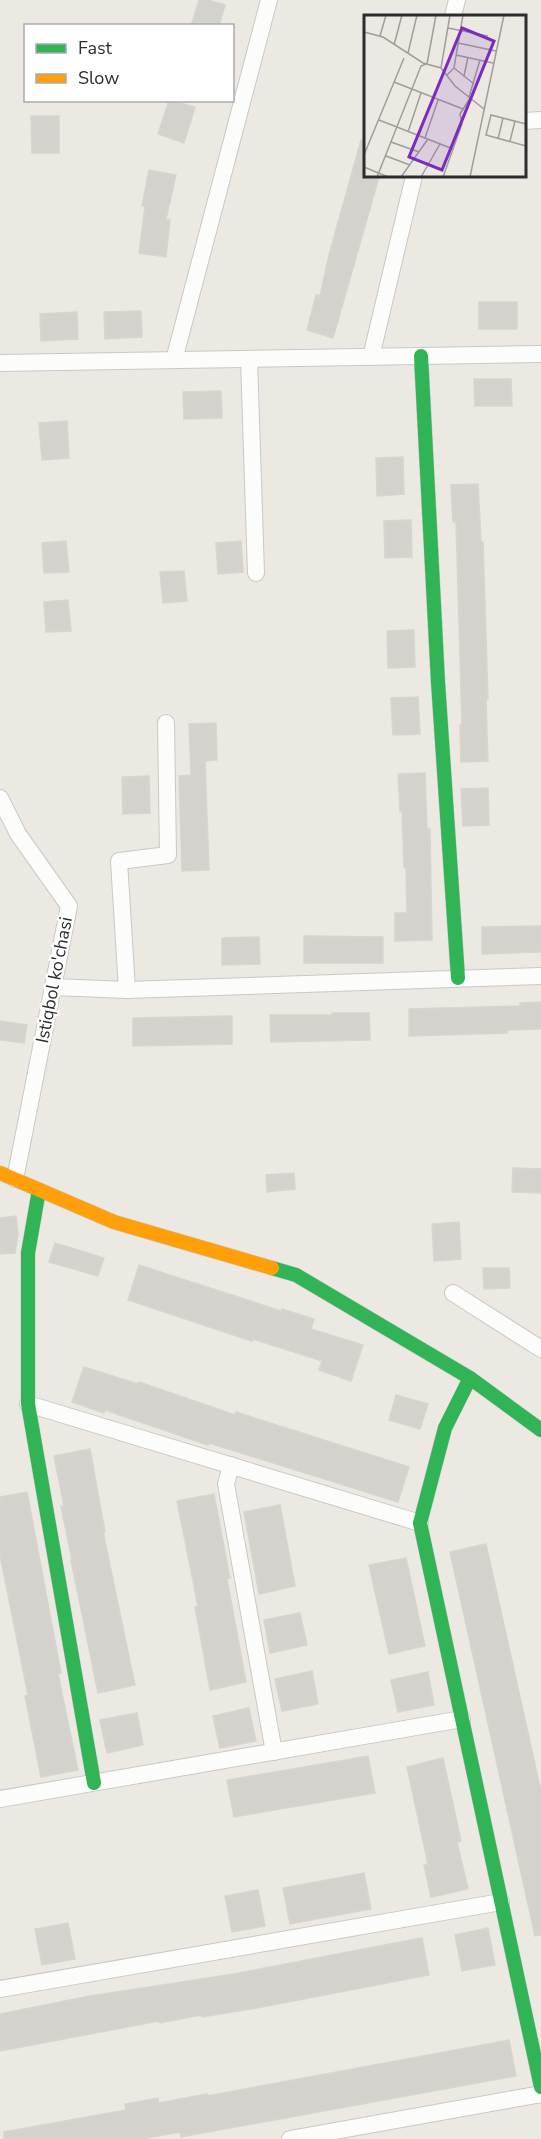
<svg xmlns="http://www.w3.org/2000/svg" width="541" height="2139" font-family="'Nunito Sans',sans-serif">
  <style>
    .building { fill: #d4d2cd; stroke: #d7d5ce; stroke-width: 1.5 }
    .lines { fill: none; stroke-linecap: round; stroke-linejoin: round }
    .street-casing { stroke: #c9c8c7; stroke-width: 18 }
    .fast-casing { stroke: #c9c8c7; stroke-width: 15 }
    .slow-casing { stroke: #c9c8c7; stroke-width: 15 }
    .street { stroke: #fcfcfb; stroke-width: 16 }
    .fast { stroke: #30b455; stroke-width: 14 }
    .slow { stroke: #ff9f0a; stroke-width: 14 }
    .labels { text-anchor: middle; stroke-width: 5; stroke-linejoin: round; paint-order: stroke }
    .street-label { font-size: 18px; fill: #2d2d2d; stroke: #fff }
    .inset-road { fill: none; stroke: #a09e9a; stroke-width: 1.5 }
    .view { fill: #7b2cbf; fill-opacity: 0.15; stroke: #7b2cbf; stroke-width: 3 }
    .inset-edge { fill: none; stroke: #2d2d2d; stroke-width: 3 }
  </style>
  <rect width="100%" height="100%" fill="#ece9e2"/>
  <g class="building">
    <polygon points="199,0 208,0 225,5 219,26 191,26"/>
    <polygon points="169,100 195,107 184,143 158,134"/>
    <polygon points="31,116 59,116 59,153 32,153"/>
    <polygon points="361,140 366,141 366,176 379,177 333,338 307,330 316,295 320,296 329,255"/>
    <polygon points="149,170 176,175 166,219 170,220 166,257 139,253 145,206 142,206"/>
    <rect x="479" y="302" width="38" height="27"/>
    <polygon points="141,311 142,337 105,339 104,312"/>
    <polygon points="77,312 78,339 41,341 40,314"/>
    <polygon points="474,379 511,379 512,406 475,406"/>
    <polygon points="221,391 222,418 184,419 183,392"/>
    <polygon points="67,421 69,458 42,460 39,423"/>
    <polygon points="403,457 404,494 377,496 376,458"/>
    <polygon points="478,484 481,542 483,542 488,699 486,699 488,761 461,762 460,725 462,725 456,522 453,522 451,485"/>
    <polygon points="411,520 412,557 385,558 384,521"/>
    <polygon points="66,541 69,572 44,573 42,543"/>
    <polygon points="241,541 243,572 218,574 216,543"/>
    <polygon points="184,571 187,601 163,603 160,572"/>
    <polygon points="68,600 71,631 46,632 44,602"/>
    <polygon points="414,630 415,667 388,668 387,631"/>
    <polygon points="418,697 420,734 393,735 391,698"/>
    <polygon points="216,723 217,760 205,761 209,870 182,871 179,776 191,775 189,724"/>
    <polygon points="425,773 427,829 430,829 432,940 395,941 395,913 407,913 406,867 404,867 402,811 400,811 398,774"/>
    <polygon points="149,776 150,813 123,814 122,777"/>
    <polygon points="488,788 489,825 463,826 461,789"/>
    <polygon points="541,926 541,952 482,954 482,927"/>
    <polygon points="304,936 383,937 383,963 304,963"/>
    <polygon points="259,937 260,964 222,965 222,938"/>
    <polygon points="541,1002 541,1029 507,1030 507,1033 409,1036 409,1009 520,1006 520,1003"/>
    <polygon points="332,1013 369,1013 370,1040 271,1042 270,1015 332,1015"/>
    <polygon points="232,1016 232,1044 133,1046 133,1018"/>
    <polygon points="0,1021 27,1025 24,1043 0,1040"/>
    <polygon points="513,1168 541,1169 541,1193 512,1192"/>
    <polygon points="294,1173 295,1189 267,1192 266,1175"/>
    <polygon points="16,1216 18,1234 15,1253 0,1254 0,1218"/>
    <polygon points="459,1222 461,1259 434,1261 432,1224"/>
    <polygon points="55,1243 104,1258 98,1276 49,1262"/>
    <polygon points="139,1265 281,1311 282,1309 314,1319 311,1329 363,1345 351,1381 319,1370 322,1361 253,1339 252,1341 128,1300"/>
    <polygon points="483,1268 509,1268 510,1288 484,1289"/>
    <polygon points="84,1367 138,1384 139,1382 235,1415 236,1412 409,1467 398,1502 209,1443 208,1445 105,1410 104,1413 72,1402"/>
    <polygon points="396,1395 428,1404 420,1429 389,1420"/>
    <polygon points="90,1449 105,1532 103,1532 135,1685 98,1693 71,1560 72,1560 61,1506 64,1506 54,1456"/>
    <polygon points="27,1492 61,1673 58,1674 78,1770 41,1777 25,1696 28,1695 0,1555 0,1497"/>
    <polygon points="214,1494 230,1578 227,1579 246,1682 210,1690 195,1607 198,1606 177,1501"/>
    <polygon points="280,1505 295,1586 259,1594 244,1512"/>
    <polygon points="486,1544 541,1791 541,1935 535,1936 450,1552"/>
    <polygon points="406,1558 425,1646 389,1654 369,1565"/>
    <polygon points="300,1613 307,1645 270,1653 264,1620"/>
    <polygon points="312,1671 318,1704 282,1711 275,1679"/>
    <polygon points="428,1672 434,1705 398,1712 391,1680"/>
    <polygon points="249,1708 256,1741 220,1748 213,1716"/>
    <polygon points="137,1713 143,1745 107,1753 100,1720"/>
    <polygon points="368,1756 375,1793 234,1817 227,1780"/>
    <polygon points="443,1758 461,1841 457,1842 468,1889 431,1897 424,1865 428,1864 407,1767"/>
    <polygon points="364,1873 371,1909 290,1924 283,1888"/>
    <polygon points="258,1890 265,1926 232,1932 225,1896"/>
    <polygon points="68,1923 75,1959 42,1965 35,1929"/>
    <polygon points="488,1928 495,1965 462,1971 455,1935"/>
    <polygon points="422,1938 429,1975 251,2009 202,2017 201,2015 160,2023 159,2021 0,2051 0,2014 90,1996 228,1975"/>
    <polygon points="509,2040 516,2076 181,2137 180,2132 142,2139 4,2139 4,2132 126,2110 125,2104 158,2098 159,2103 207,2094 207,2096"/>
  </g>
  <g class="lines">
    <defs>
      <g id="street">
        <polyline points="453,16 457,0"/>
        <polyline points="524,121 541,120"/>
        <polyline points="371,357 414,176"/>
        <polyline points="249,359 256,573"/>
        <polyline points="174,360 269,0"/>
        <polyline points="0,363 541,354"/>
        <polyline points="0,798 18,834 69,906 15,1179"/>
        <polyline points="53,987 127,990 541,976"/>
        <polyline points="127,990 119,861 168,855 166,723"/>
        <polyline points="453,1293 541,1349"/>
        <polyline points="28,1404 420,1523"/>
        <polyline points="231,1465 226,1484 274,1752"/>
        <polyline points="0,1799 462,1719"/>
        <polyline points="0,1989 501,1902"/>
        <polyline points="290,2139 541,2094"/>
      </g>
      <g id="fast">
        <polyline points="421,356 438,682 458,978"/>
        <polyline points="39,1190 28,1253 28,1404 94,1783"/>
        <polyline points="272,1268 296,1275 470,1378 541,1430"/>
        <polyline points="470,1378 445,1428 420,1523 541,2087"/>
      </g>
      <polyline id="slow" points="0,1173 114,1222 272,1268"/>
    </defs>
    <use href="#street" class="street-casing"/>
    <use href="#fast" class="fast-casing"/>
    <use href="#slow" class="slow-casing"/>
    <use href="#street" class="street"/>
    <use href="#fast" class="fast"/>
    <use href="#slow" class="slow"/>
  </g>
  <g class="labels">
    <g class="street-label">
      <text transform="translate(54 980) rotate(-79)" y="6">Istiqbol ko'chasi</text>
    </g>
  </g>
  <g transform="translate(364 15)">
    <rect width="162" height="162" fill="#ece9e2"/>
    <path class="inset-road" d="M84 13 124 21M0 17 19 22 59 48 77 53 91 71 120 94M16 21 22 0M94 28 132 36M30 30 38 0M44 38 53 0M92 40 129 48M63 49 72 0M77 53 86 0M90 53 110 69M83 60 90 53 99 0M100 61 104 42M30 67 99 94M105 82 116 45M15 105 89 134M162 109 127 100 122 120 162 131M44 117 57 78M61 123 74 85M134 124 139 103M146 126 151 106M27 127 55 137M0 140 40 43M22 141 46 150M0 152 24 162M13 162 57 51 62 49M37 162 64 124M57 162 76 129M79 162 98 109 96 99 106 83M106 162 140 0"/>
    <path class="view" d="M98 13 130 26 78 155 45 142Z"/>
    <rect width="162" height="162" class="inset-edge"/>
  </g>
  <rect x="24" y="24" width="210" height="78" fill="#ffffff" stroke="#ababab" stroke-width="1.5"/>
  <rect x="36" y="44" width="30" height="9" fill="#30b455" stroke="#ababab" stroke-width="1.5"/>
  <text x="78" y="54" font-size="18" fill="#2d2d2d">Fast</text>
  <rect x="36" y="74" width="30" height="9" fill="#ff9f0a" stroke="#ababab" stroke-width="1.5"/>
  <text x="78" y="84" font-size="18" fill="#2d2d2d">Slow</text>
</svg>
